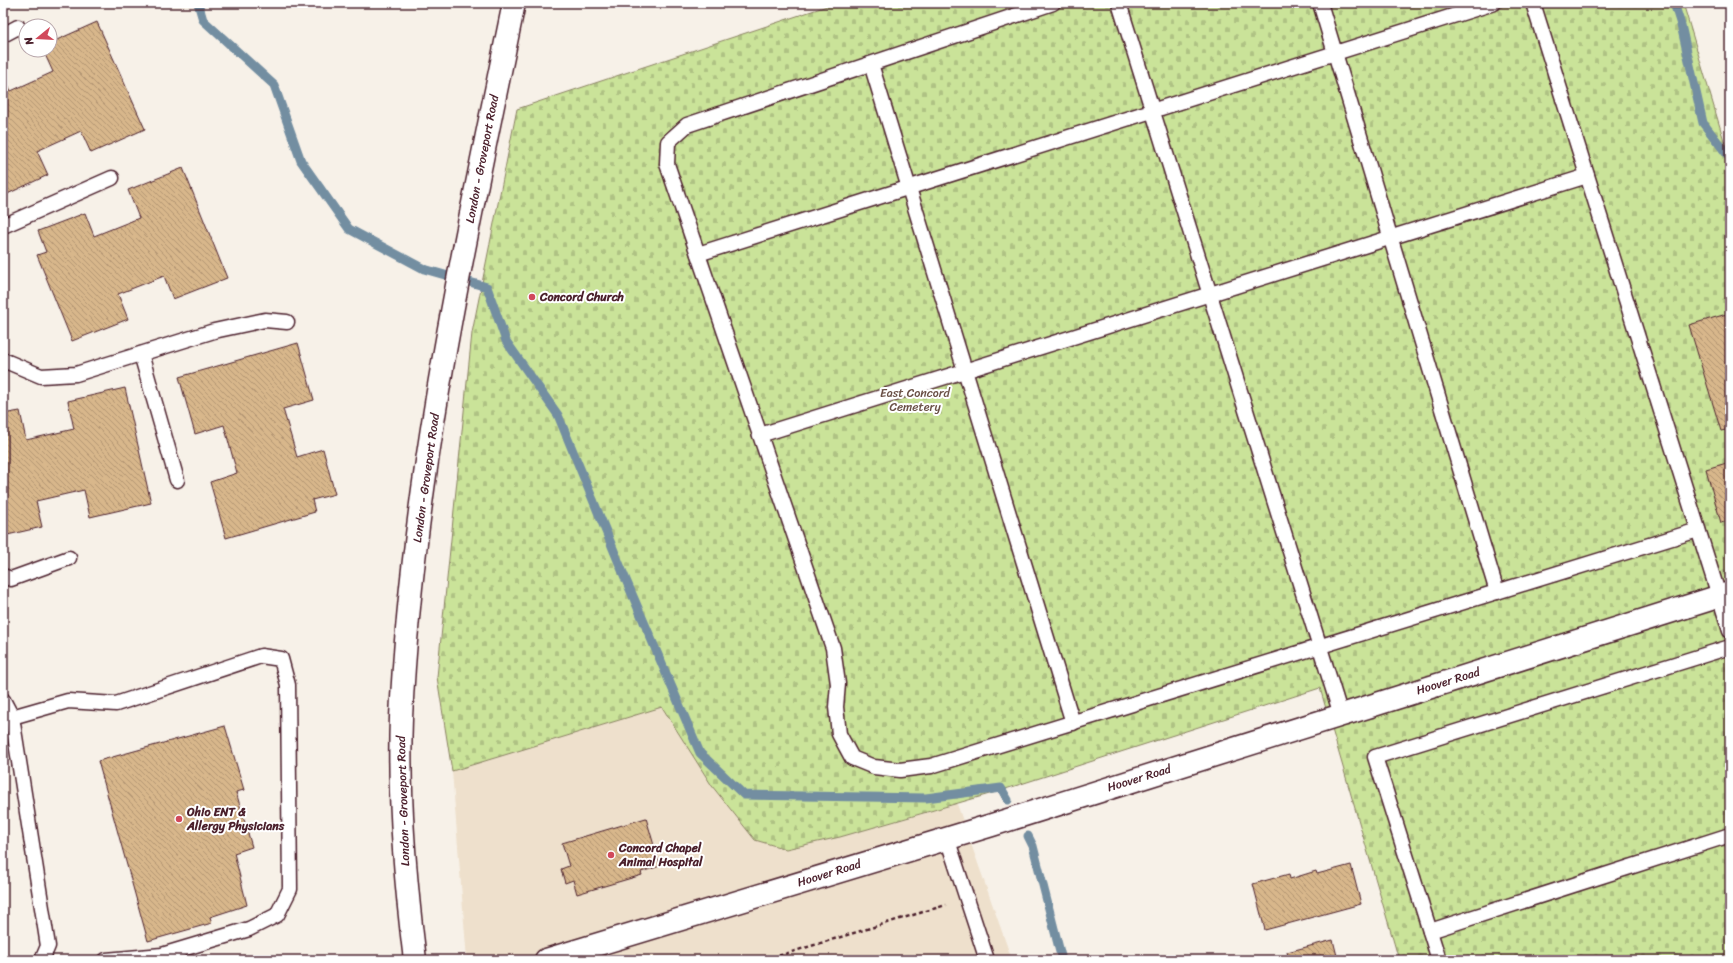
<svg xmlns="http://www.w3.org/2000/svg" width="1733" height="963" font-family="Sriracha,sans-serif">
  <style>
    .built { fill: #eee0cc }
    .cemetery { fill: url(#cemetery-stones); stroke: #8a8162 }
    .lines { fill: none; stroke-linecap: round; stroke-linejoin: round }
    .stream { stroke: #738ea1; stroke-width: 9 }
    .building { fill: url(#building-back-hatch); stroke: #4a1f2b }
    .service-casing { stroke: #4a1f2b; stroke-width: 17 }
    .tertiary-casing { stroke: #4a1f2b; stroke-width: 25 }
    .secondary-casing { stroke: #4a1f2b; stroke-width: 25 }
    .path { stroke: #4a1f2b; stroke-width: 2.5; stroke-dasharray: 4 3; stroke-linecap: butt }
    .service { stroke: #fff; stroke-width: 14 }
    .tertiary { stroke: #fff; stroke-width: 22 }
    .secondary { stroke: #fff; stroke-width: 22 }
    .poi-dot { fill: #d1495b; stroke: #fff; stroke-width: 1.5 }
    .labels { text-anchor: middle; stroke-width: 4; stroke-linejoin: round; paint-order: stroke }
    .street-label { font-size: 12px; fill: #4a1f2b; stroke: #fff }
    .poi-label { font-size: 12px; font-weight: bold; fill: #4a1f2b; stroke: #fff; text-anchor: start }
    .park-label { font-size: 12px; fill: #6a5046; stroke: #fff }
  </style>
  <defs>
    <pattern id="cemetery-stones" width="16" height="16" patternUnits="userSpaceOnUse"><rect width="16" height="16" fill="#cae399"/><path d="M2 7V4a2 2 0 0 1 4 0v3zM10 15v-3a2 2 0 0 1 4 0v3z" fill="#afc284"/></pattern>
    <pattern id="building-back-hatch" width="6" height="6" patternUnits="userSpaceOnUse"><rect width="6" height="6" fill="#d8b78b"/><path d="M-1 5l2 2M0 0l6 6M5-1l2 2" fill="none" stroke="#b19472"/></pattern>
  </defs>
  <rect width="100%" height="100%" fill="#f7f1e8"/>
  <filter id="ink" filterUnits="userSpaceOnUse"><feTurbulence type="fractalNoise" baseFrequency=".025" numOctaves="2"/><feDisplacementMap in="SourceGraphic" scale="8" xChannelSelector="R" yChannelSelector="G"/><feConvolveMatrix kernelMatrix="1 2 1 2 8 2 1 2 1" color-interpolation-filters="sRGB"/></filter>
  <g filter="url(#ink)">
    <polygon class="built" points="662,707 712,786 755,840 786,849 840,837 957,804 1012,960 467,960 452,771"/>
    <polygon class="cemetery" points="836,3 1683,3 1725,144 1730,152 1730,960 1399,960 1320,688 993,793 840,837 786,849 755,840 712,786 662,707 452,771 437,677 472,333 517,109"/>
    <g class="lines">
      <g class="stream">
        <polyline points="198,3 203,20 274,85 301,161 349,229 424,269 487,287 506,341 558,415 626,580 700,753 744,795 926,798 1001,788 1008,800"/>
        <polyline points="1674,3 1681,25 1703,123 1730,158"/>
        <polyline points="1028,836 1033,846 1062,960"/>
      </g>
    </g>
    <g class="building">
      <polygon points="5,3 15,3 7,7"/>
      <polygon points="97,22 145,129 91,153 81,131 37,151 48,175 3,196 3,74 11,91 53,72 43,50 50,50 50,43"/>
      <polygon points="183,168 227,278 173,299 164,276 118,294 128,319 72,341 37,255 46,252 38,231 85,213 94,236 139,218 128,190"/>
      <polygon points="1730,313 1730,429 1721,431 1689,325"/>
      <polygon points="298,343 314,400 283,409 297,457 323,449 335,494 312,500 315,512 226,538 210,482 237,473 224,425 195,434 179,377"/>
      <polygon points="125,388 151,503 90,517 84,490 36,501 42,527 3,536 3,414 20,411 26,440 74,429 68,401"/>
      <polygon points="1730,462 1730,520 1721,523 1706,469"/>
      <polygon points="225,726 244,790 236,792 252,847 234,853 247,905 210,917 212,923 148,941 98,761"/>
      <polygon points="646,818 660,866 641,872 642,875 577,894 573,880 565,883 561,869 569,866 562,843"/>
      <polygon points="1351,865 1361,904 1265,930 1253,884 1289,874 1290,879 1316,871 1317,874"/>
      <polygon points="1333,940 1338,960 1289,960 1287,952"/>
    </g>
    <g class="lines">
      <defs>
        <g id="service">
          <polyline points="1053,3 687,125 668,142 667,164 833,648 838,684 836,707 839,734 852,758 874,767 900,770 931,766 1698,530"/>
          <polyline points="1119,3 1341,715"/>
          <polyline points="1320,3 1497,592"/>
          <polyline points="1533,3 1730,631"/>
          <polyline points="3,35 18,27"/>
          <polyline points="871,64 1073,723"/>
          <polyline points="3,226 112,178"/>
          <polyline points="698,254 1494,3"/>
          <polyline points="141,354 177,480"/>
          <polyline points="3,360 41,376 76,374 214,331 265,320 287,322"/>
          <polyline points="760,435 1587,176"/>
          <polyline points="3,576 11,579 69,558"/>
          <polyline points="3,700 12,717 48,946 42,960"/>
          <polyline points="12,717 68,701 116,704 261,656 281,659 288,685 290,889 277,915 249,929 162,955 106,960"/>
          <polyline points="947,838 987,960"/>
          <polyline points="1430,931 1730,835"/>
          <polyline points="1439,960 1375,757 1730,647"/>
        </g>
        <polyline id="tertiary" points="546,960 992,825 1730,593"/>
        <path id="secondary" d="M415 960C405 880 398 799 401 718 412 477 466 239 514 3"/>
      </defs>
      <use href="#service" class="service-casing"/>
      <use href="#tertiary" class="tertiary-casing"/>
      <use href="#secondary" class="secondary-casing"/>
      <polyline class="path" points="765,960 946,905"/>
      <use href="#service" class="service"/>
      <use href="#tertiary" class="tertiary"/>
      <use href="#secondary" class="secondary"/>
    </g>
  </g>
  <g class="poi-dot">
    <circle cx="532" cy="297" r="4"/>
    <circle cx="179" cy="819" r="4"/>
    <circle cx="611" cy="855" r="4"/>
  </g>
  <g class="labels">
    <g class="street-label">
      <text transform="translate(482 159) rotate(-79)" y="4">London - Groveport Road</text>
      <text transform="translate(426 478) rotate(-82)" y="4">London - Groveport Road</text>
      <text transform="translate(1448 681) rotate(-17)" y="4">Hoover Road</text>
      <text transform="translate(1139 778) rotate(-17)" y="4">Hoover Road</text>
      <text transform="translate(403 801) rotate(-92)" y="4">London - Groveport Road</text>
      <text transform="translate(829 873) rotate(-17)" y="4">Hoover Road</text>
    </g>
    <g class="poi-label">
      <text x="540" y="301">Concord Church</text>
      <text x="187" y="816">Ohio ENT &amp;<tspan x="187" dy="14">Allergy Physicians</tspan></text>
      <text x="619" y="852">Concord Chapel<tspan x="619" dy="14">Animal Hospital</tspan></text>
    </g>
    <g class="park-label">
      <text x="915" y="397">East Concord<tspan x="915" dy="14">Cemetery</tspan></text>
    </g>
  </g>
  <rect width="1733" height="963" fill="none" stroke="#fff" stroke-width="16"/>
  <rect x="8" y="8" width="1717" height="947" fill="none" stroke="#4a1f2b" stroke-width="1.5" filter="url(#ink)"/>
  <g transform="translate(38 38) rotate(252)"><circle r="19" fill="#ffffff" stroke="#b7a5aa"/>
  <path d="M0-3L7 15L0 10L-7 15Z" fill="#d1495b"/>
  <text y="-6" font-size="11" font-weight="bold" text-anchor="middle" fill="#4a1f2b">N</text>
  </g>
</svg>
